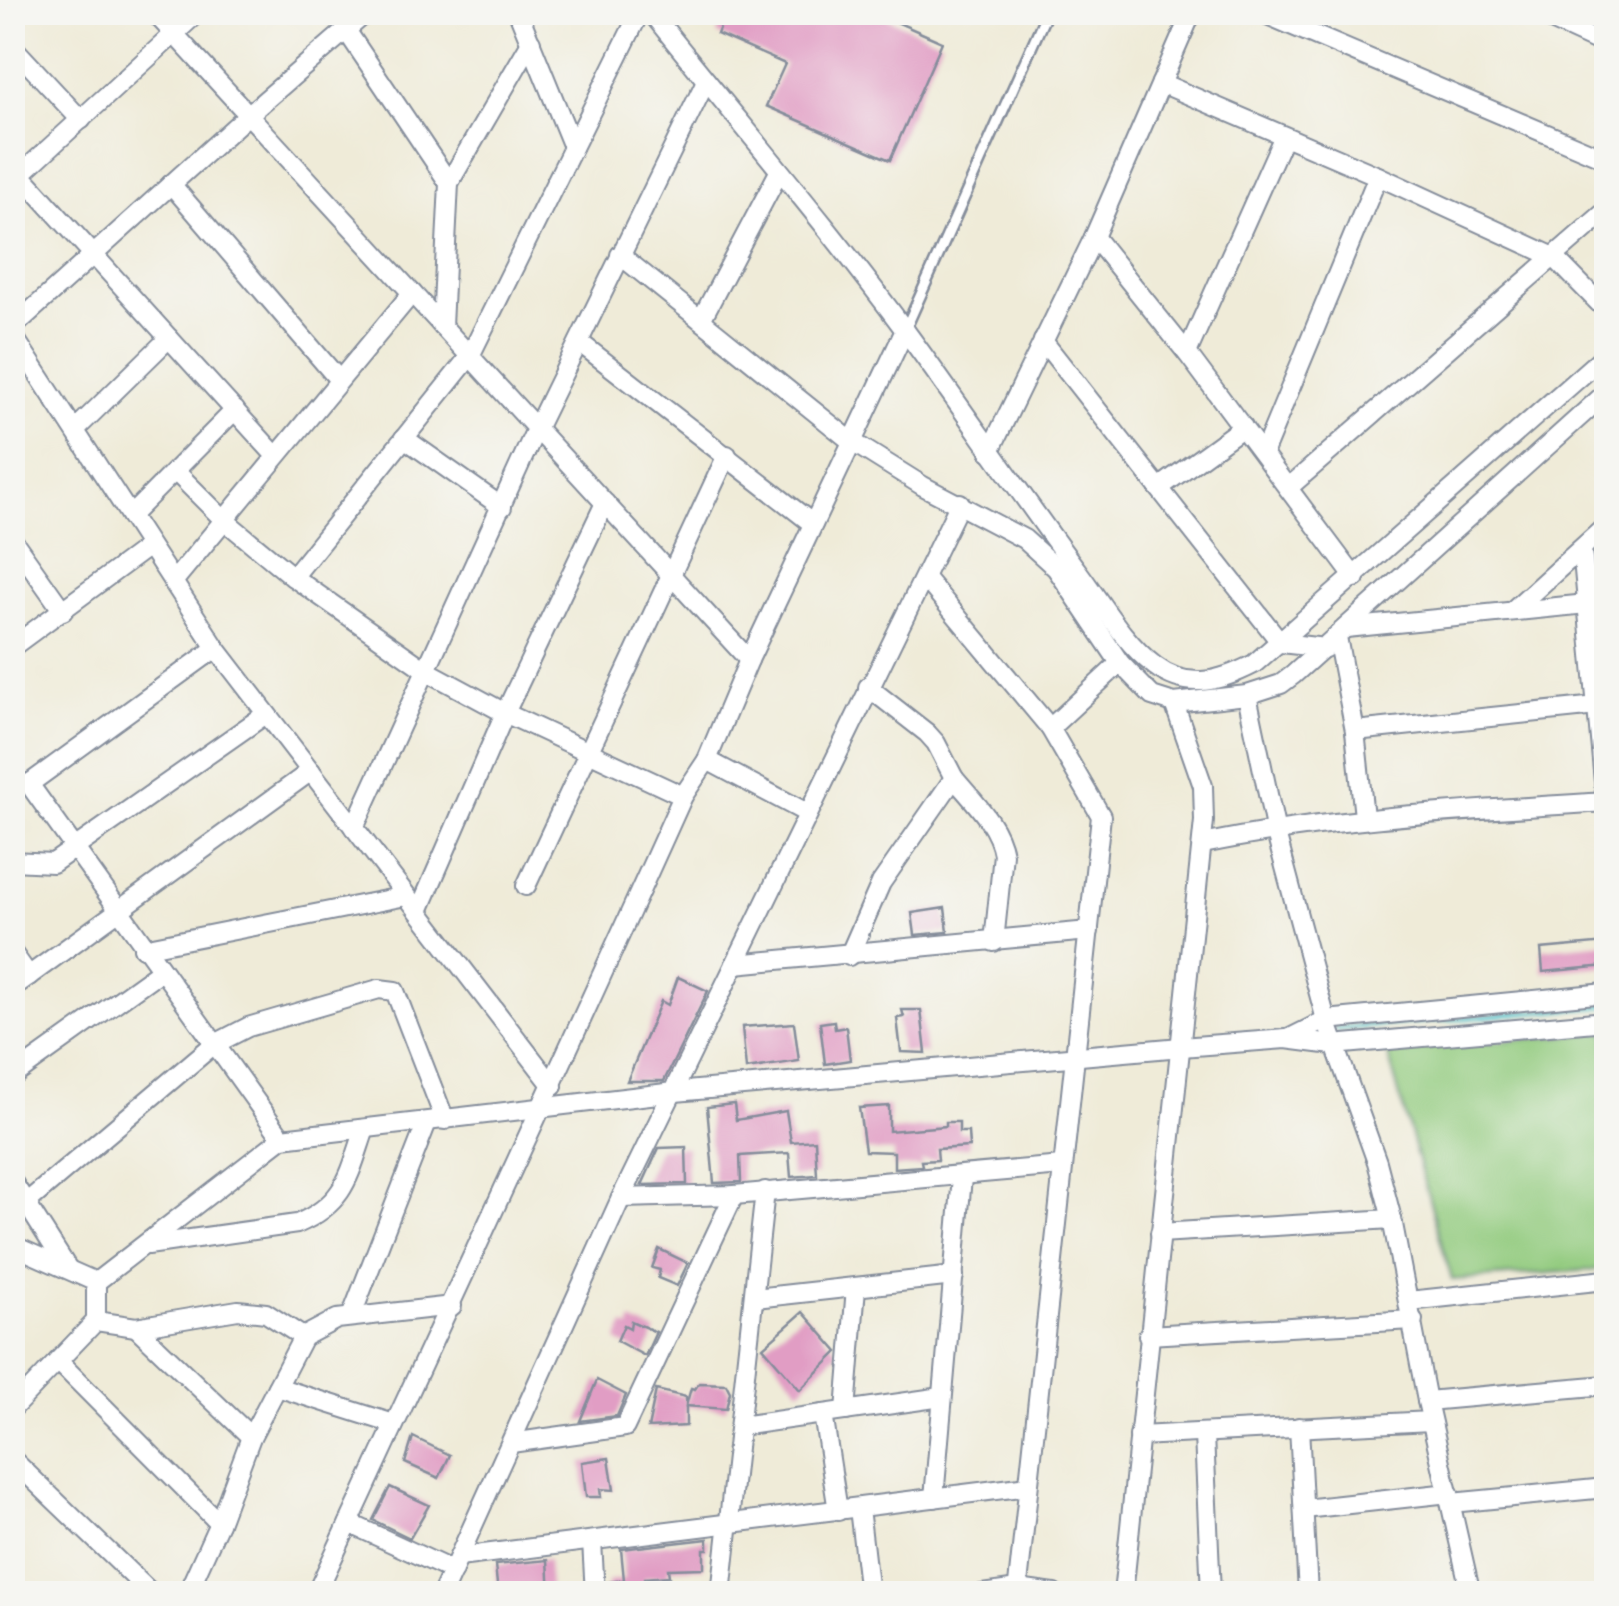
<svg xmlns="http://www.w3.org/2000/svg" width="1619" height="1606" font-family="'Architects Daughter',sans-serif">
  <style>
    .green { fill: #91ca7d; stroke: #567c6e; stroke-width: 2.5 }
    .lines { fill: none; stroke-linecap: round; stroke-linejoin: round }
    .stream { stroke: #57c4cf; stroke-width: 5 }
    .building { fill: #e19dc4 }
    .service-casing { stroke: #858d9b; stroke-width: 14 }
    .minor-casing { stroke: #858d9b; stroke-width: 22 }
    .service { stroke: #fff; stroke-width: 9 }
    .minor { stroke: #fff; stroke-width: 18 }
  </style>
  <rect width="100%" height="100%" fill="#f6f6f2"/>
  <filter id="ink" filterUnits="userSpaceOnUse"><feTurbulence type="fractalNoise" baseFrequency=".01" numOctaves="2"/><feDisplacementMap in="SourceGraphic" scale="20" xChannelSelector="R" yChannelSelector="G"/><feConvolveMatrix kernelMatrix="1 2 1 2 8 2 1 2 1" color-interpolation-filters="sRGB"/></filter>
  <filter id="wash" filterUnits="userSpaceOnUse"><feTurbulence type="fractalNoise" baseFrequency=".0048" numOctaves="4" result="noise"/><feDisplacementMap in="SourceGraphic" scale="40" xChannelSelector="R" yChannelSelector="G"/><feGaussianBlur stdDeviation="2.25" result="paint"/><feColorMatrix in="noise" values="0 0 0 0 0 0 0 0 0 0 0 0 0 0 0 0 0 1.4 0 .05"/><feComposite in="paint" operator="in"/></filter>
  <g filter="url(#wash)">
    <rect width="100%" height="100%" fill="#efebd8"/>
    <polygon class="green" points="1606,1032 1606,1269 1452,1280 1387,1051"/>
    <g class="lines">
      <polyline class="stream" points="1336,1029 1606,1006"/>
    </g>
    <g id="blocks">
      <g class="building">
        <polygon points="726,12 874,12 942,42 890,160 766,106 785,64 717,34"/>
        <polygon points="945,908 948,932 915,935 912,913"/>
        <polygon points="1606,943 1606,966 1543,972 1541,949"/>
        <polygon points="678,977 708,991 664,1081 627,1081 661,1001 668,1005"/>
        <polygon points="902,1010 921,1010 926,1053 901,1052 897,1018 904,1017"/>
        <polygon points="834,1021 835,1029 846,1027 850,1060 825,1064 820,1023"/>
        <polygon points="794,1023 799,1061 746,1069 742,1027"/>
        <polygon points="734,1104 736,1120 786,1111 791,1142 815,1140 817,1175 791,1177 789,1153 740,1156 741,1182 714,1183 707,1107"/>
        <polygon points="889,1106 889,1131 946,1126 946,1122 959,1122 959,1132 968,1132 969,1147 937,1149 938,1160 921,1161 922,1166 894,1168 894,1152 865,1151 859,1108"/>
        <polygon points="686,1147 687,1184 642,1185 659,1148"/>
        <polygon points="659,1249 688,1263 677,1286 658,1278 660,1270 652,1268"/>
        <polygon points="803,1312 838,1352 800,1390 763,1347"/>
        <polygon points="631,1321 656,1332 645,1356 617,1341 624,1325 630,1328"/>
        <polygon points="597,1380 626,1395 617,1416 580,1421"/>
        <polygon points="699,1383 726,1384 730,1392 726,1409 686,1406 691,1388 695,1389"/>
        <polygon points="656,1390 686,1397 686,1426 648,1428"/>
        <polygon points="413,1437 450,1455 439,1478 405,1463"/>
        <polygon points="609,1458 614,1490 600,1489 601,1497 586,1497 582,1462"/>
        <polygon points="390,1487 429,1505 410,1538 373,1520"/>
        <polygon points="708,1539 708,1549 704,1549 704,1568 668,1569 669,1576 644,1578 646,1594 607,1594 607,1582 624,1580 621,1549"/>
        <polygon points="548,1560 550,1594 498,1594 495,1565"/>
      </g>
    </g>
  </g>
  <g filter="url(#ink)">
    <use href="#blocks" fill-opacity="0" stroke="#858d9b" stroke-width="2.5"/>
    <g class="lines">
      <defs>
        <polyline id="service" points="905,330 1047,12"/>
        <g id="minor">
          <polyline points="154,12 749,660"/>
          <polyline points="518,12 573,147"/>
          <path d="M651 12C736 119 826 223 907 333 965 412 1020 494 1079 573 1102 604 1124 643 1155 666 1188 691 1221 681 1254 664L1606 354"/>
          <polyline points="1260,12 1606,159"/>
          <polyline points="1534,12 1606,45"/>
          <polyline points="346,30 449,183"/>
          <polyline points="12,46 81,120"/>
          <polyline points="1161,83 1378,176 1554,257 1606,310"/>
          <polyline points="12,165 276,456"/>
          <polyline points="21,174 198,12"/>
          <polyline points="171,184 339,380"/>
          <polyline points="1094,237 1187,353 1355,578"/>
          <polyline points="620,255 851,441 923,486 1024,539 1056,568 1120,663 1152,696 1174,703 1247,695 1281,684 1293,675 1606,393"/>
          <polyline points="701,320 779,172"/>
          <polyline points="442,326 449,183 531,42"/>
          <polyline points="12,328 248,115 367,12"/>
          <polyline points="12,334 216,648 553,1086"/>
          <polyline points="1043,341 1281,643 1325,648"/>
          <polyline points="579,342 813,524"/>
          <polyline points="1187,353 1283,138"/>
          <polyline points="75,430 169,338"/>
          <polyline points="404,438 502,507"/>
          <polyline points="990,451 1094,237 1192,12"/>
          <polyline points="1263,454 1378,176"/>
          <polyline points="175,471 223,519 293,577 427,671 505,713 683,796"/>
          <polyline points="1159,488 1243,427"/>
          <polyline points="1288,488 1606,211"/>
          <polyline points="130,516 235,410"/>
          <polyline points="12,539 63,611"/>
          <polyline points="1582,549 1606,803"/>
          <polyline points="293,577 470,356 640,12"/>
          <polyline points="925,578 1050,728"/>
          <polyline points="173,582 412,293"/>
          <polyline points="1512,611 1606,526"/>
          <polyline points="1346,628 1587,604"/>
          <polyline points="1337,637 1355,731 1364,817"/>
          <polyline points="12,647 149,546"/>
          <polyline points="1247,695 1277,837 1326,1020 1377,1162 1392,1219 1427,1401 1471,1594"/>
          <polyline points="1355,731 1597,706"/>
          <polyline points="707,760 807,813"/>
          <path d="M954 778C973 801 998 824 1003 854L994 942"/>
          <polyline points="12,783 29,784 216,648"/>
          <polyline points="29,784 282,1138"/>
          <polyline points="354,828 536,429 706,81"/>
          <path d="M1203 844C1338 816 1469 811 1606 802"/>
          <polyline points="12,861 53,863 266,714"/>
          <polyline points="526,886 727,455"/>
          <polyline points="419,911 505,713 605,503"/>
          <polyline points="143,948 406,896"/>
          <polyline points="12,952 29,976"/>
          <polyline points="849,956 881,883 954,778 936,743 927,733 868,687"/>
          <polyline points="735,964 1089,931"/>
          <polyline points="12,988 311,771"/>
          <polyline points="1288,1039 1326,1020 1606,993"/>
          <polyline points="12,1077 160,971"/>
          <polyline points="12,1181 68,1269"/>
          <polyline points="621,1198 734,1195 1062,1166"/>
          <polyline points="26,1203 213,1045 248,1027 379,989 395,991 445,1120"/>
          <polyline points="1160,1233 1392,1219"/>
          <polyline points="12,1245 96,1282"/>
          <path d="M148 1245 297 1224C346 1203 349 1175 365 1129"/>
          <polyline points="96,1282 282,1138 675,1092 1181,1047 1286,1039 1333,1045 1606,1021"/>
          <polyline points="755,1298 954,1276"/>
          <polyline points="1409,1301 1606,1280"/>
          <polyline points="351,1317 427,1122"/>
          <polyline points="96,1321 136,1327 238,1310 266,1313 303,1337"/>
          <polyline points="136,1327 251,1437"/>
          <polyline points="1148,1335 1413,1320"/>
          <polyline points="58,1361 219,1523"/>
          <polyline points="277,1387 394,1424"/>
          <polyline points="1427,1401 1606,1385"/>
          <polyline points="12,1409 96,1321 96,1282"/>
          <polyline points="846,1411 856,1287"/>
          <polyline points="823,1414 838,1511"/>
          <polyline points="740,1426 942,1397"/>
          <polyline points="1299,1427 1308,1594"/>
          <polyline points="1204,1435 1211,1594"/>
          <polyline points="1139,1436 1431,1421"/>
          <polyline points="511,1443 625,1427 734,1195"/>
          <polyline points="12,1459 152,1594"/>
          <polyline points="934,1498 962,1177"/>
          <polyline points="1451,1503 1606,1488"/>
          <polyline points="859,1508 869,1594"/>
          <polyline points="1304,1509 1449,1493"/>
          <polyline points="349,1523 453,1571"/>
          <polyline points="592,1542 595,1594"/>
          <polyline points="459,1557 1028,1486"/>
          <polyline points="187,1594 219,1523 251,1437 303,1337 337,1319 452,1306"/>
          <path d="M316 1594C439 1328 563 1063 683 796L707 760 749 660 905 330"/>
          <polyline points="442,1594 621,1198 960,503"/>
          <polyline points="721,1594 765,1191"/>
          <polyline points="982,1594 1018,1589 1054,1594"/>
          <polyline points="1017,1594 1101,816 1050,728 1120,663"/>
          <polyline points="1123,1594 1204,821 1203,786 1174,703"/>
        </g>
      </defs>
      <use href="#service" class="service-casing"/>
      <use href="#minor" class="minor-casing"/>
      <use href="#service" class="service"/>
      <use href="#minor" class="minor"/>
    </g>
  </g>
  <rect width="1619" height="1606" fill="none" stroke="#f6f6f2" stroke-width="50"/>
</svg>
